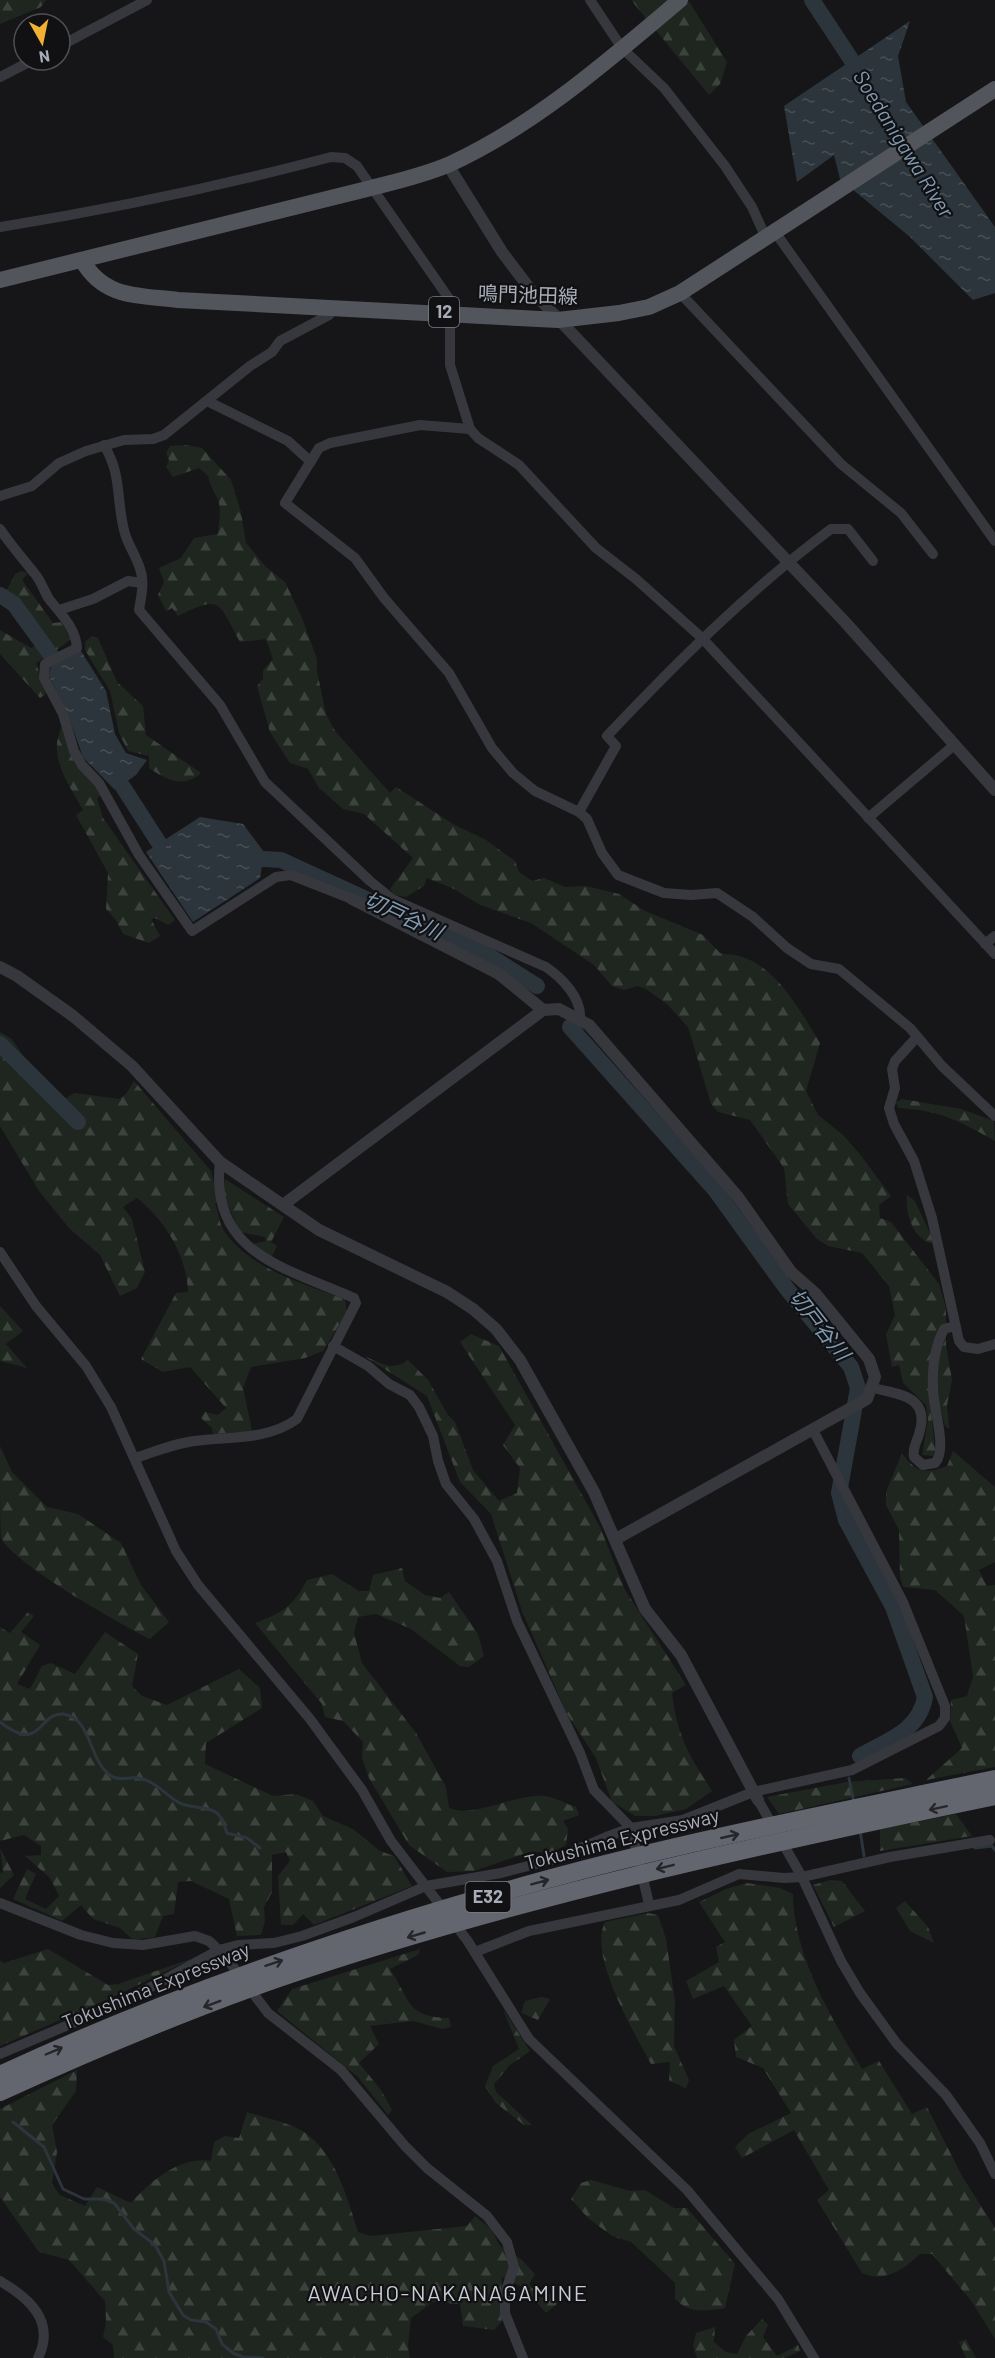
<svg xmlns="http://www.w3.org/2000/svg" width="995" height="2358" font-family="Barlow,'Noto Sans JP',sans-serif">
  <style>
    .forest { fill: url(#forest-firs) }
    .water { fill: url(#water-ripples) }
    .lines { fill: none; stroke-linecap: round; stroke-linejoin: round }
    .stream { stroke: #2c353c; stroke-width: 3 }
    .river { stroke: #2c353c; stroke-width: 16 }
    .minor { stroke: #37383d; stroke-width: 10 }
    .tertiary { stroke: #37383d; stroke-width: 12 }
    .primary { stroke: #53555c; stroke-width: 16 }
    .motorway { stroke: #63666e; stroke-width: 18 }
    .oneway { stroke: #26262a }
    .labels { text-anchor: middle; stroke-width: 4.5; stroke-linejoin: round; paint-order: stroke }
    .shield { fill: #111113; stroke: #7b7e86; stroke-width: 1.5 }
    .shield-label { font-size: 18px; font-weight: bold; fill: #a8adb8 }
    .street-label { font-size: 20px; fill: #a8adb8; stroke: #111113 }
    .water-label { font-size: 21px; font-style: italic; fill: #7f9bb3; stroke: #111113 }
    .quarter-label { font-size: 22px; letter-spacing: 1.5px; fill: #c9ccd4; stroke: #111113 }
  </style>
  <defs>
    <pattern id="forest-firs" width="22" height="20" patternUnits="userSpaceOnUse" patternTransform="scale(1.5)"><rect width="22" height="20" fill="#1e261f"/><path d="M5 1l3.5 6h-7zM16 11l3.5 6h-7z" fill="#3c433d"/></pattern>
    <pattern id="water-ripples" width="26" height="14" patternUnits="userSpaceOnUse" patternTransform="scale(1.5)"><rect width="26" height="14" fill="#2c353c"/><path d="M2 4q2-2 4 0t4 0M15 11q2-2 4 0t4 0" fill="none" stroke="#485056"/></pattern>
  </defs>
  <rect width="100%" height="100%" fill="#161618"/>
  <g class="forest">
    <polygon points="0,0 46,0 41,7 0,24"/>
    <polygon points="631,0 688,0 727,62 720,84 709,95"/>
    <path d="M186 445 202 448 231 480 241 512 246 543 266 567 285 582 302 618 317 659V671L326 714 335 731 390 793 396 787 453 824 486 840 515 861 519 872 532 881 544 878 565 887 586 886 619 894 645 911 703 935 720 953C726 955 733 954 739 956 777 966 801 1012 820 1043L806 1091 818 1115 843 1135 859 1153 891 1196 879 1205 880 1218 891 1222 939 1284 946 1308V1345L952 1380 947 1405 949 1428 945 1426 940 1406 930 1401 935 1450 933 1456 922 1455 928 1420 926 1405 903 1383 899 1365 892 1367 886 1334 895 1315 889 1286 862 1253 828 1246 817 1239 788 1204 784 1168 750 1120 718 1112 711 1104 688 1027 667 1004 646 989 637 986 624 990 612 986 594 965 531 923 480 905 454 889 427 878 424 886 406 897 394 895 390 889 413 858 364 814 343 809 319 788 308 769 290 763 270 732 257 686 263 679V670L273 659 266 639 240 642C218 602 222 594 178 616L172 608 166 611 158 595 164 582 159 568 181 558 194 538 218 534C219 524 221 513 219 503 216 493 211 490 208 476L199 468 173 477 166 467 169 460 166 453 170 446Z"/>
    <polygon points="21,571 28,573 22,580 53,623 62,622 70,639 64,645 36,663 46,694 40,698 0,654 0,630 31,648 45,639 19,603 5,593 15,574"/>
    <path d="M92 636 98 638 117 682 143 706 146 735 201 773C183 789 167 780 149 768V756L128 751 119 733 110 691 85 650V642Z"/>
    <path d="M63 725 101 795 97 798 103 818 175 920 168 925 155 918 151 919 160 936 149 943 123 934 116 920 106 909 108 873 76 815 83 810C68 783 46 754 63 725Z"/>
    <path d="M0 1032 12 1039 55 1104 75 1093 119 1099 126 1094 134 1081 211 1171 216 1191 224 1189 225 1179 284 1217 271 1242 277 1246 271 1258 252 1244 266 1241 265 1237 240 1232 226 1201 215 1203C218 1211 219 1222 223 1229 248 1269 304 1284 345 1299L347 1312 323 1351 305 1358 251 1367 243 1388 252 1430 250 1432 213 1434 212 1428 201 1418 205 1412 218 1415 226 1408 190 1367 163 1372 141 1359 176 1293 188 1292C187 1256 165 1220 137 1198L123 1207 132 1219 145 1272 137 1288 120 1296 100 1255 69 1228 39 1191 0 1126Z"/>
    <path d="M902 1099 961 1109 994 1121 995 1141C960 1121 939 1110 898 1108L896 1102Z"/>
    <path d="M907 1195 915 1201 935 1244C914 1242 905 1215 907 1195Z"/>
    <polygon points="0,1306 23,1331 6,1344 27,1368 0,1361"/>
    <path d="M471 1334 499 1346 600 1527 625 1590 686 1685 672 1693C677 1736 689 1755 712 1791L686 1809 655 1816H635L612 1802 596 1758 567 1714 522 1611 491 1514 460 1482 427 1396 364 1356C381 1363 393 1372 408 1360L428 1380 448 1415 455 1422 473 1470 499 1501 517 1493 520 1468 503 1445 515 1425 460 1342Z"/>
    <path d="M0 1446 12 1472 47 1507 78 1514 121 1543 141 1585 169 1622 150 1639C120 1624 14 1564 1 1538 0 1528 0 1462 0 1446Z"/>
    <path d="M953 1451 995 1487V1562L979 1570 987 1586 995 1585V1767L926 1780 962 1748 950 1721 951 1700 967 1696 973 1677 964 1616 935 1590 903 1587 900 1577 899 1530 886 1505V1492L902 1453C915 1472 926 1475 947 1466Z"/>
    <path d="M402 1568 405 1581 425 1595 440 1598 449 1592 478 1634 484 1656 469 1667 460 1666 411 1629 376 1614 358 1617 354 1633 362 1663 416 1733 446 1787 449 1808C474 1819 515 1793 545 1796 555 1797 566 1804 576 1807L579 1815 563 1821 568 1829 566 1845 552 1852H529L474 1871 447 1872 409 1845 369 1778 362 1758 363 1742 343 1721 325 1717 322 1704 255 1623C283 1613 293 1606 307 1580L332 1574 359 1591H369L373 1575Z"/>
    <polygon points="28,1612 34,1616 21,1632 40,1645 17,1684 30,1689 42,1666 51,1663 75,1674 105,1632 138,1654 132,1686 142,1696 167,1705 239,1669 260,1688 262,1708 206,1743 205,1764 273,1796 296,1794 313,1801 323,1816 353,1829 380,1851 394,1856 412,1886 314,1925 303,1914 293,1925 281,1925 278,1876 290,1861 286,1852 272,1855 272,1892 264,1907 265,1921 261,1935 237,1936 229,1899 191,1881 178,1882 174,1914 163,1916 155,1937 133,1940 120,1928 93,1919 81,1905 62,1921 13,1899 27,1869 36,1874 25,1899 46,1909 59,1896 50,1878 25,1856 41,1855 41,1846 24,1835 0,1841 0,1627 10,1633"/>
    <polygon points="905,1778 913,1784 779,1814 767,1797 847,1782"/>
    <polygon points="956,1814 972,1836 880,1851 880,1829"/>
    <polygon points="0,1848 14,1875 0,1888 0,1873 3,1872"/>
    <polygon points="830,1880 842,1881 865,1911 834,1927 813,1885"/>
    <path d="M747 1883 780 1888 793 1894C794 1957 831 2017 862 2069L879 2061 912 2114 927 2107 962 2176 995 2228V2339L972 2302 932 2254H920C903 2270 885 2283 862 2273L817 2200 829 2190 794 2130 742 2158 735 2147 748 2134 791 2113 763 2068 736 2057 734 2040 752 2026 724 1986 693 1999 686 1981 719 1962 716 1947 725 1942 699 1902 726 1889Z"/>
    <polygon points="905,1901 928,1927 934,1943 910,1931 896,1908"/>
    <path d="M648 1913 658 1915 666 1939 675 2001 674 2046 689 2080 686 2088 669 2081 670 2062 651 2064C634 2032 588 1956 605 1922Z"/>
    <polygon points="48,1949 108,1985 118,1984 194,1958 111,1998 0,2046 0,1961 4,1963"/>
    <path d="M420 1949 418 1955 390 1969C411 2001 406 2017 449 2018L451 2027 442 2029 413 2021 370 2026 379 2044 359 2063 381 2090 392 2110 388 2115 358 2077 277 2011 292 1989Z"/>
    <polygon points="541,1997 550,1999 538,2020 521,2013 525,2001"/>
    <polygon points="503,2009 530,2051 510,2065 494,2084 496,2092 532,2125 524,2125 496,2103 485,2086 493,2066 519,2049"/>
    <path d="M77 2070 76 2091 52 2125 57 2152 52 2184 60 2195 85 2206 97 2187 131 2203C151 2181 180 2156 211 2161L214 2142 225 2136 239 2138 247 2112C265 2118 289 2122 304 2132 336 2154 347 2197 358 2232L370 2236 467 2226 475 2216 491 2229 500 2246 521 2259 535 2274 529 2284 541 2298 550 2293 557 2304 546 2313 524 2288 502 2277 500 2301 502 2321 494 2330 463 2326 460 2304 433 2302 411 2318 408 2346 410 2358H114L113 2345 103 2337 106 2322 105 2301 69 2260 39 2252 0 2197V2109Z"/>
    <path d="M591 2180 630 2191 645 2190 674 2208H687L735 2264 725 2308C706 2311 690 2314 675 2299V2283L631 2242 612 2236 588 2218 571 2199 581 2183Z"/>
    <polygon points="762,2319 768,2325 763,2337 777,2356 798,2345 800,2351 785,2358 697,2358 693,2346 696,2333 715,2327 714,2342 726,2352 737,2354 746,2336"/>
    <polygon points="966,2339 976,2358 966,2358 959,2342"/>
  </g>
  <g class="water">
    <polygon points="910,21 898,56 906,102 995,227 995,293 973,300 910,237 840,179 834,155 797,182 784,106"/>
    <polygon points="81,651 106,691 115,734 126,753 147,760 136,775 115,790 83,757 68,715 49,676 51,666"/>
    <polygon points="200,817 243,824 264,852 260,878 193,922 146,852"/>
  </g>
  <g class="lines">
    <g class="stream">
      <path d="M0 1722C42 1755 38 1712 63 1714 88 1717 89 1750 102 1767 118 1787 125 1774 143 1779 158 1783 168 1798 182 1804 192 1808 208 1806 217 1813 222 1817 225 1827 227 1833L247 1838 260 1848"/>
      <polyline points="849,1778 854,1803"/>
      <polyline points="860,1830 864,1856"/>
      <polyline points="975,1848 992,1846 995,1850"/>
      <polyline points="13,2122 44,2147 63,2189 84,2199 103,2199 114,2203 134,2229 155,2245 164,2261 169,2292 183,2315 191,2320 206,2322 216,2329 222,2344 233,2353 243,2357 263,2358"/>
    </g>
    <g class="river">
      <polyline points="812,0 864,79"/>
      <polyline points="0,595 14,604 51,655"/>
      <polyline points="123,787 159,843"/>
      <polyline points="263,859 281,860 488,955 537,986"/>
      <path d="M570 1027 716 1191 787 1289 851 1367 858 1388 839 1493 846 1520 893 1607 925 1697C919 1731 888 1740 860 1756"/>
      <polyline points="0,1044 78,1122"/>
    </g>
    <g class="minor">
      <polyline points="590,0 622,48 664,88 725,166 752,207 766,238"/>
      <polyline points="60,46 147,0"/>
      <polyline points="0,77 33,60"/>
      <path d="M0 227C112 209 221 186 331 157L345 158 357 166 450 300V365L470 429 478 438 519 465 596 548 636 579 702 638 995 954"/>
      <polyline points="775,232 995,541"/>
      <polyline points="680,293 841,464 901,513 933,554"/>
      <polyline points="207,401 288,441 311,462"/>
      <polyline points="470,429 420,425 330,443 319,448 285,503 355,558 384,598 449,673 492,748 513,773 535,791 579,812 587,819 602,853 618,875 664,893 691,895 717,893 753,917 787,948 811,964 839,969 910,1028 942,1066 995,1116"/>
      <path d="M104 445C122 475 116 498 124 530 127 544 136 555 140 569 145 582 141 597 139 610L220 705 265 782 370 881 392 899 546 967C562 978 582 998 580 1019"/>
      <polyline points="0,496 32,486 59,463 86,451 124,440 153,439 164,435 250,366 272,352 280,341 329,315 334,307"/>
      <path d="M0 529C11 545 23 559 35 574 41 581 44 591 49 599 60 613 76 628 77 648L45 664 44 678 63 714 74 751 82 765 99 783 139 855 192 931 276 877 291 875 352 899"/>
      <polyline points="59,610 93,599 128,581 142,583"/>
      <path d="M579 812 616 746 607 736C677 662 749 590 831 529H848L873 561"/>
      <polyline points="868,818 953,746"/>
      <polyline points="985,944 995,936"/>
      <polyline points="917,1037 895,1061 892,1069 895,1088 889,1108 894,1124 914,1161 932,1218 959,1341 964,1347 978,1349 995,1344"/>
      <polyline points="0,1252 36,1306 86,1366 111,1407 176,1551 198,1585 310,1719 362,1790 391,1841 467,1940 529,2039 687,2190 778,2299 814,2358"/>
      <polyline points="333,1346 368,1366 389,1384 410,1395 419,1407 433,1436 438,1461 446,1484 474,1519 497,1561 517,1621 580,1753 594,1790 631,1828 649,1904"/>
      <path d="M873 1388C899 1394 931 1396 919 1434 917 1442 912 1448 914 1457L923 1465 935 1463C948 1449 933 1408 933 1389 932 1368 934 1348 944 1329L955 1326"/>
      <path d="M136 1458C155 1451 174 1444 194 1441 230 1436 266 1441 297 1419L356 1303 354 1298C287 1268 209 1254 220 1162"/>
      <polyline points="758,1800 802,1877 841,1961 860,1993 897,2044 946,2095 980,2143 995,2174"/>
      <polyline points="0,1903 81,1935 113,1943 143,1945 195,1936 209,1941 225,1956 268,2013 341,2070 405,2146 427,2168 487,2216 507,2242 514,2267 505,2293 505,2313 523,2358"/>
      <polyline points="475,1952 529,1931 679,1900 739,1874 784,1878 802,1877 890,1857 990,1840"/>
      <polyline points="0,2054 129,1999 219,1950 238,1945 274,1943 302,1936 354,1917 426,1886 501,1873 555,1859 606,1837 631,1828 683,1820 753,1792 852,1770 939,1726 945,1718 945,1706 903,1602 813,1430"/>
      <path d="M0 2281C29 2298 56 2321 38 2358"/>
    </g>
    <g class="tertiary">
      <polyline points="448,165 502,252 530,289 845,622 995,790"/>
      <polyline points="352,899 499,974 543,1010"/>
      <polyline points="0,967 17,976 73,1016 132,1066 220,1162 319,1230 447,1292 473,1309 496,1329 520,1360 594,1492 645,1609 681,1655 758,1800"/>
      <polyline points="283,1205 543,1010 559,1009 589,1025 738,1197 791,1272 816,1294 869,1359 875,1377 867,1399 616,1539"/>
    </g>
    <g class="primary">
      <path d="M82 260C104 299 139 295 178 300L558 320 619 313 649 307 680 293 995 89"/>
      <path d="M0 280 371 188C398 181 425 175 450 164 535 125 609 60 680 0"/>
    </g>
    <g class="motorway">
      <path d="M0 2075C174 1994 356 1932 541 1881 690 1840 843 1811 995 1779"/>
      <path d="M0 2092C90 2051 182 2012 276 1979 511 1899 753 1846 995 1796"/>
    </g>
  </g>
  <defs><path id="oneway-shaft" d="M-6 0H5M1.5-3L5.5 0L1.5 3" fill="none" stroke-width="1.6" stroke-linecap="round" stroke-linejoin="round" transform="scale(1.5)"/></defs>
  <g class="oneway">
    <use href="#oneway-shaft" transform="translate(938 1808) rotate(168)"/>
    <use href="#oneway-shaft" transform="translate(730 1836) rotate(-13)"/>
    <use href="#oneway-shaft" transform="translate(665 1867) rotate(166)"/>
    <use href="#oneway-shaft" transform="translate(540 1882) rotate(-15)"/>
    <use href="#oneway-shaft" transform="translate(416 1935) rotate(164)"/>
    <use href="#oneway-shaft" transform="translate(274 1963) rotate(-18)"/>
    <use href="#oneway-shaft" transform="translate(212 2004) rotate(159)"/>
    <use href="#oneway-shaft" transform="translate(54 2051) rotate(-23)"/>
  </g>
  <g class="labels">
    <g class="shield">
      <rect x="429" y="297" width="30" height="30" rx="4.5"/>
      <rect x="465.5" y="1882" width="45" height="30" rx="4.5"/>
    </g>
    <g class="shield-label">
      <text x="444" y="318">12</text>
      <text x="488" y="1903">E32</text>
    </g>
    <g class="street-label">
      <text transform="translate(528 295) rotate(2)" y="7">鳴門池田線</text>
      <text transform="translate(622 1839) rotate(-14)" y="7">Tokushima Expressway</text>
      <text transform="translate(156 1986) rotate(-22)" y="7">Tokushima Expressway</text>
    </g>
    <g class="water-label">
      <text transform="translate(903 144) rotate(58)" y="7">Soedanigawa River</text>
      <text transform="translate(403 916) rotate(25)" y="7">切戸谷川</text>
      <text transform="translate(819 1325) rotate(52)" y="7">切戸谷川</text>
    </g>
    <g class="quarter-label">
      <text x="448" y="2301">AWACHO-NAKANAGAMINE</text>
    </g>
  </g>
  <g transform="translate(42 42) rotate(171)"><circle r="28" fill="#111113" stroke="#4d4f55" stroke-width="1.5"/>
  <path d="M0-4.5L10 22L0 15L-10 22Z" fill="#f2b134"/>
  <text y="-9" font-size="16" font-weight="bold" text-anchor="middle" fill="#a8adb8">N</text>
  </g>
</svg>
